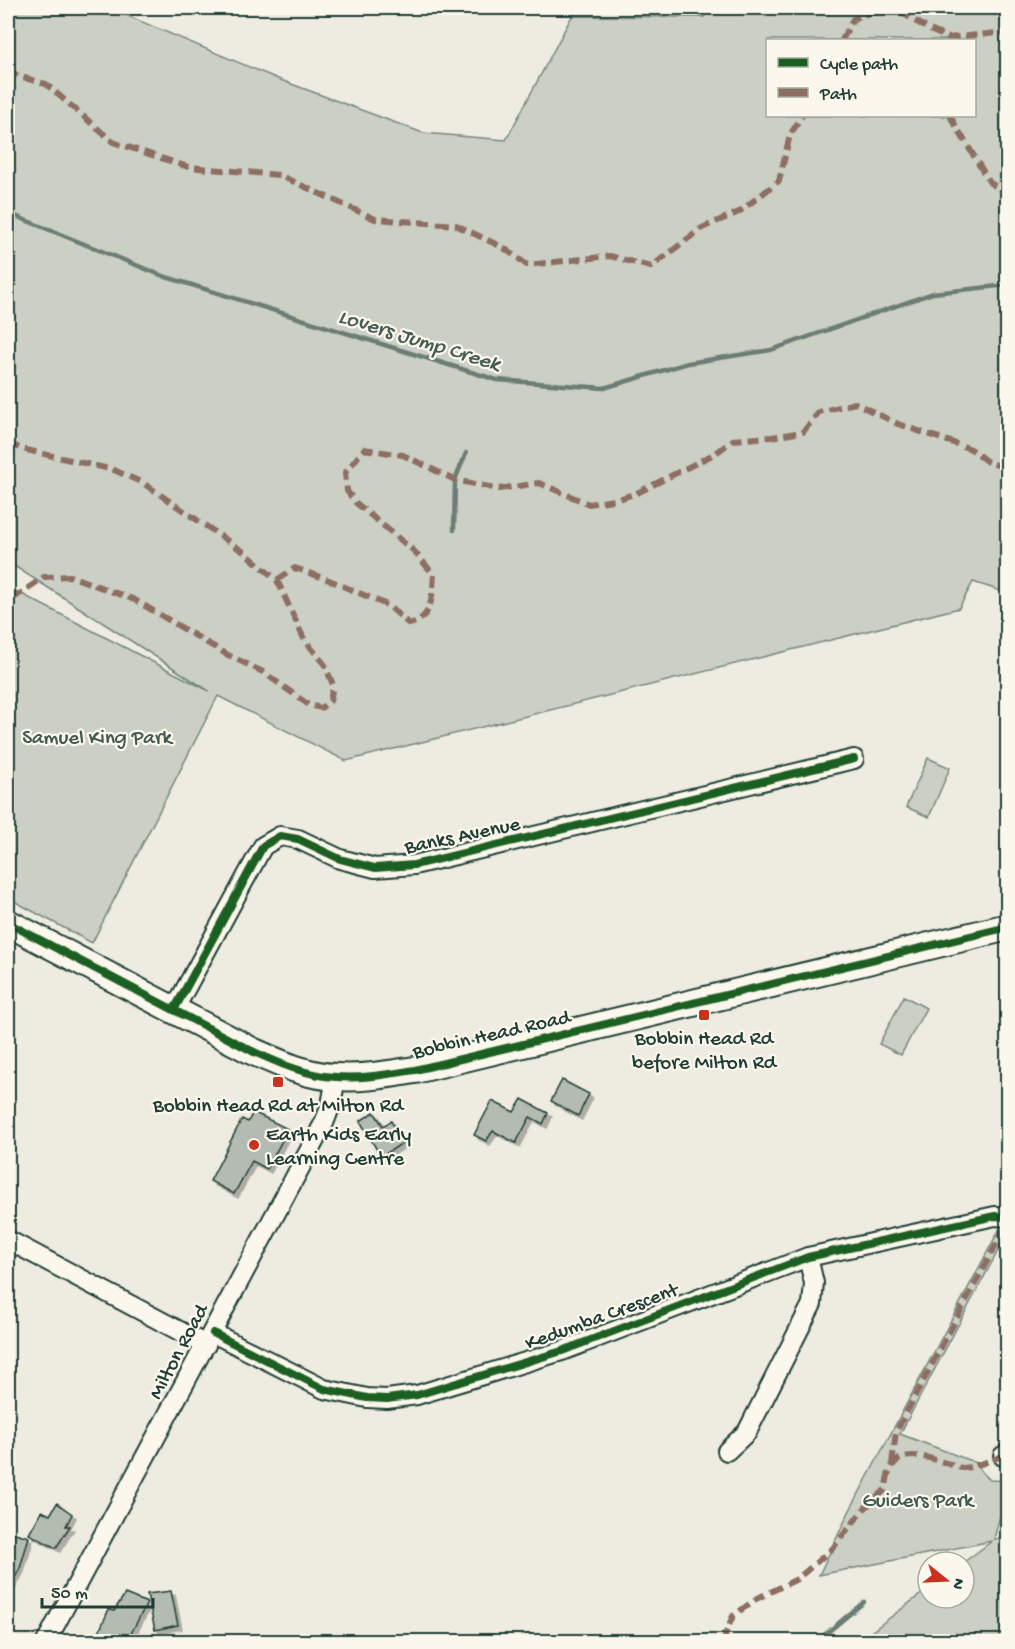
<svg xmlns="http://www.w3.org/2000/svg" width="1015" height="1649" font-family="'Gochi Hand',sans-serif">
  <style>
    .green { fill: #cbcfc4; stroke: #75867c; stroke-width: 1.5; fill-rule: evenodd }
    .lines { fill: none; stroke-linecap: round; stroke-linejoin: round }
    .stream { stroke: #6c7d74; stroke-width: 4.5 }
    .building { fill: #b4bbb0; stroke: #1f3d34; stroke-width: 1.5; filter: url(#shadow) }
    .street-casing { stroke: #1f3d34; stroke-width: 22 }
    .secondary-casing { stroke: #1f3d34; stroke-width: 30 }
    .street { stroke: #fbf7ec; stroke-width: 18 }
    .secondary { stroke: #fbf7ec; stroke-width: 26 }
    .quiet { stroke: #8d6e63; stroke-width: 6; stroke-dasharray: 12 6; stroke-linecap: butt }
    .cycleway-casing { stroke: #fbf7ec; stroke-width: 11 }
    .cycleway { stroke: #1b5e20; stroke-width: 8 }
    .poi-dot { fill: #c8321e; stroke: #fbf7ec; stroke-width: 2 }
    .labels { text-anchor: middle; stroke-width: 4.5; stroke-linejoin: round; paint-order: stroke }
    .park-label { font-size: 21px; fill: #415a51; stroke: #fbf7ec }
    .street-label { font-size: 21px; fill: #1f3d34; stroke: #fbf7ec }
    .poi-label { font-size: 21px; fill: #1f3d34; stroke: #fbf7ec }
    .water-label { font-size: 22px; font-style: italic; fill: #455d54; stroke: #fbf7ec }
  </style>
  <defs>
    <filter id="shadow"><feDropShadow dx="4" dy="4" stdDeviation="0" flood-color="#0004"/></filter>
  </defs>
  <rect width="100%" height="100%" fill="#eeece1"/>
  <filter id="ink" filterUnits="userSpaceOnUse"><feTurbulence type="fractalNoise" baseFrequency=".0167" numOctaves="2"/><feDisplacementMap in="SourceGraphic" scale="12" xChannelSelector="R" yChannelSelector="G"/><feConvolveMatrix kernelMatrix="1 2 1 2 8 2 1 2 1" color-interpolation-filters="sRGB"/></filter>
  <g filter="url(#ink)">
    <g class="green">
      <path d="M8 8H109L278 79 423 133 506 140 572 16 704 17 709 8H1007V593L973 582 959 608 346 761 218 696 92 943 8 898V587L209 691 8 562ZM974 40V116H768V40Z"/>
      <polygon points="928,758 950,768 929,817 906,807"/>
      <polygon points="904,996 926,1008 901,1055 879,1044"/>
      <polygon points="999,1230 1007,1234 900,1434 977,1463 981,1471 990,1480 1007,1481 1007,1489 994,1539 1007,1537 1007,1641 859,1641 928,1589 928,1598 964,1598 964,1562 992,1541 819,1575 849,1512"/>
    </g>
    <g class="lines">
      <g class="stream">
        <polyline points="8,213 163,276 497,380 604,388 688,363 771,350 933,293 1008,285"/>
        <polyline points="454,530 455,480 466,453"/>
        <polyline points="816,1642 864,1602"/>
      </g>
    </g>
    <g class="building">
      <polygon points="562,1080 589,1094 578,1116 551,1101"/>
      <polygon points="522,1099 548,1113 543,1124 530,1117 516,1143 493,1131 486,1141 474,1135 492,1101 514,1112"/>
      <polygon points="253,1112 288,1129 267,1169 252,1161 234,1194 210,1181 242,1119 248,1122"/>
      <polygon points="374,1112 383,1126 391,1121 404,1142 381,1157 360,1121"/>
      <polygon points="57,1503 72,1514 66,1526 70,1526 56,1548 29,1534 42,1511 50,1515"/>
      <polygon points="8,1531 29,1537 20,1568 8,1591"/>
      <polygon points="171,1591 178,1625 155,1630 147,1594"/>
      <polygon points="125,1594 147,1603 127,1641 95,1641 109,1609 114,1611"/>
    </g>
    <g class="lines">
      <defs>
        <g id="street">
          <polyline points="174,1010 263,846 280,836 298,839 340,859 375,868 414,865 854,759"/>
          <polyline points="8,1240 206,1345"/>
          <polyline points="213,1333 324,1389 367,1398 387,1399 417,1395 562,1351 808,1257 995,1216 1008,1217"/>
          <polyline points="727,1451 747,1432 812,1304 814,1283 808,1257"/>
          <polyline points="1003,1456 1008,1453"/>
          <polyline points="46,1642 324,1123 331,1105 336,1077"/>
        </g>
        <path id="secondary" d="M8 923 252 1051C279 1063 307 1076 336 1077 362 1079 389 1074 415 1070L1008 927"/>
      </defs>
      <use href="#street" class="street-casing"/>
      <use href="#secondary" class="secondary-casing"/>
      <use href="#street" class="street"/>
      <use href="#secondary" class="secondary"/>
      <g class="quiet">
        <polyline points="842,40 853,19 874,11 899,11 930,30 948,38 1008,32"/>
        <polyline points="8,69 18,76 46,84 113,142 188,167 279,175 375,219 456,225 504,248 527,265 610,256 651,267 702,228 739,212 779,181 790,135 802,116"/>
        <polyline points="950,116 990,183 1008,193"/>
        <polyline points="8,443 22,449 114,470 143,483 244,552 277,580 304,639 325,665 333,685 330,701 321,708 309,705 263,672 226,654 135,600 70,576 44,577 8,602"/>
        <path d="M277 580 295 568 329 580 389 606 409 624C433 619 432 596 434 575L414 551 356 503 347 491 345 473 364 449 403 455 455 480 499 489 539 483 589 504 619 499 639 492 716 453 733 440 771 437 803 432 819 412 855 403 898 424 971 449 986 461 1008 469"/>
        <polyline points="892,1464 896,1432 1008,1222"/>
        <path d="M726 1642 725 1635 733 1616 756 1599 797 1579 832 1549 864 1509 886 1489C888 1448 915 1453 946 1463 951 1464 958 1468 963 1468 973 1468 993 1459 1003 1456"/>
      </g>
      <defs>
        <g id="cycleway">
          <path d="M8 923 252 1051C279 1063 307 1076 336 1077 362 1079 389 1074 415 1070L1008 927"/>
          <polyline points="174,1010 263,846 280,836 298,839 340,859 375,868 414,865 854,759"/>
          <polyline points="213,1333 324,1389 367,1398 387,1399 417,1395 562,1351 808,1257 995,1216 1008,1217"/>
        </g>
      </defs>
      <use href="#cycleway" class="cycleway-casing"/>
      <use href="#cycleway" class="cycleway"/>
    </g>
  </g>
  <g class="poi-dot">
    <rect x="698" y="1009" width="12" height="12" rx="3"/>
    <rect x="272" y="1076" width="12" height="12" rx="3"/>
    <circle cx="254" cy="1145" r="6"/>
  </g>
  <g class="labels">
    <g class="park-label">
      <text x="97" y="743">Samuel King Park</text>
      <text x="918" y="1506">Guiders Park</text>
    </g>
    <g class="street-label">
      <text transform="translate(462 834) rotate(-12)" y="7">Banks Avenue</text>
      <text transform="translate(491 1033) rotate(-13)" y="7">Bobbin Head Road</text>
      <text transform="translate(601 1315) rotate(-20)" y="7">Kedumba Crescent</text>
      <text transform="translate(177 1351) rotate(-62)" y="7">Milton Road</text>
    </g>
    <g class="poi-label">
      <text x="704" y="1044">Bobbin Head Rd<tspan x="704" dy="24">before Milton Rd</tspan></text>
      <text x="278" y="1111">Bobbin Head Rd at Milton Rd</text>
      <text x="266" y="1140" text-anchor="start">Earth Kids Early<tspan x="266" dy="24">Learning Centre</tspan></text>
    </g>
    <g class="water-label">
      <text transform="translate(420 338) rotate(17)" y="8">Lovers Jump Creek</text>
    </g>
  </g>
  <rect width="1015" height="1649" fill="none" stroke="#fbf7ec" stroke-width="30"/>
  <rect x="15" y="15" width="985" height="1619" fill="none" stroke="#1f3d34" stroke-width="2" filter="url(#ink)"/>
  <rect x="766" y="39" width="210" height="78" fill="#fbf7ec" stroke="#a3ada2" stroke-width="1.5"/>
  <rect x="778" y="58" width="30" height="9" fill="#1b5e20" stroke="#a3ada2" stroke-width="1.5"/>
  <text x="820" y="69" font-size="18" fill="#1f3d34">Cycle path</text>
  <rect x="778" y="88" width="30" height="9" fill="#8d6e63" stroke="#a3ada2" stroke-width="1.5"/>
  <text x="820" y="99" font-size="18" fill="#1f3d34">Path</text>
  <g transform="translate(946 1580) rotate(108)"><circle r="28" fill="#fbf7ec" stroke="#a3ada2" stroke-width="1.5"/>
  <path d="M0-4.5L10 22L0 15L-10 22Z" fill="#c8321e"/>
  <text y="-9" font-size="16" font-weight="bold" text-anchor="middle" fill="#1f3d34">N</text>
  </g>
  <path d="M42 1598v9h111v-9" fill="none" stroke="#1f3d34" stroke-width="3"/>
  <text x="51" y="1598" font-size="18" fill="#1f3d34" stroke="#fbf7ec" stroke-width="4.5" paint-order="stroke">50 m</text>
</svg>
